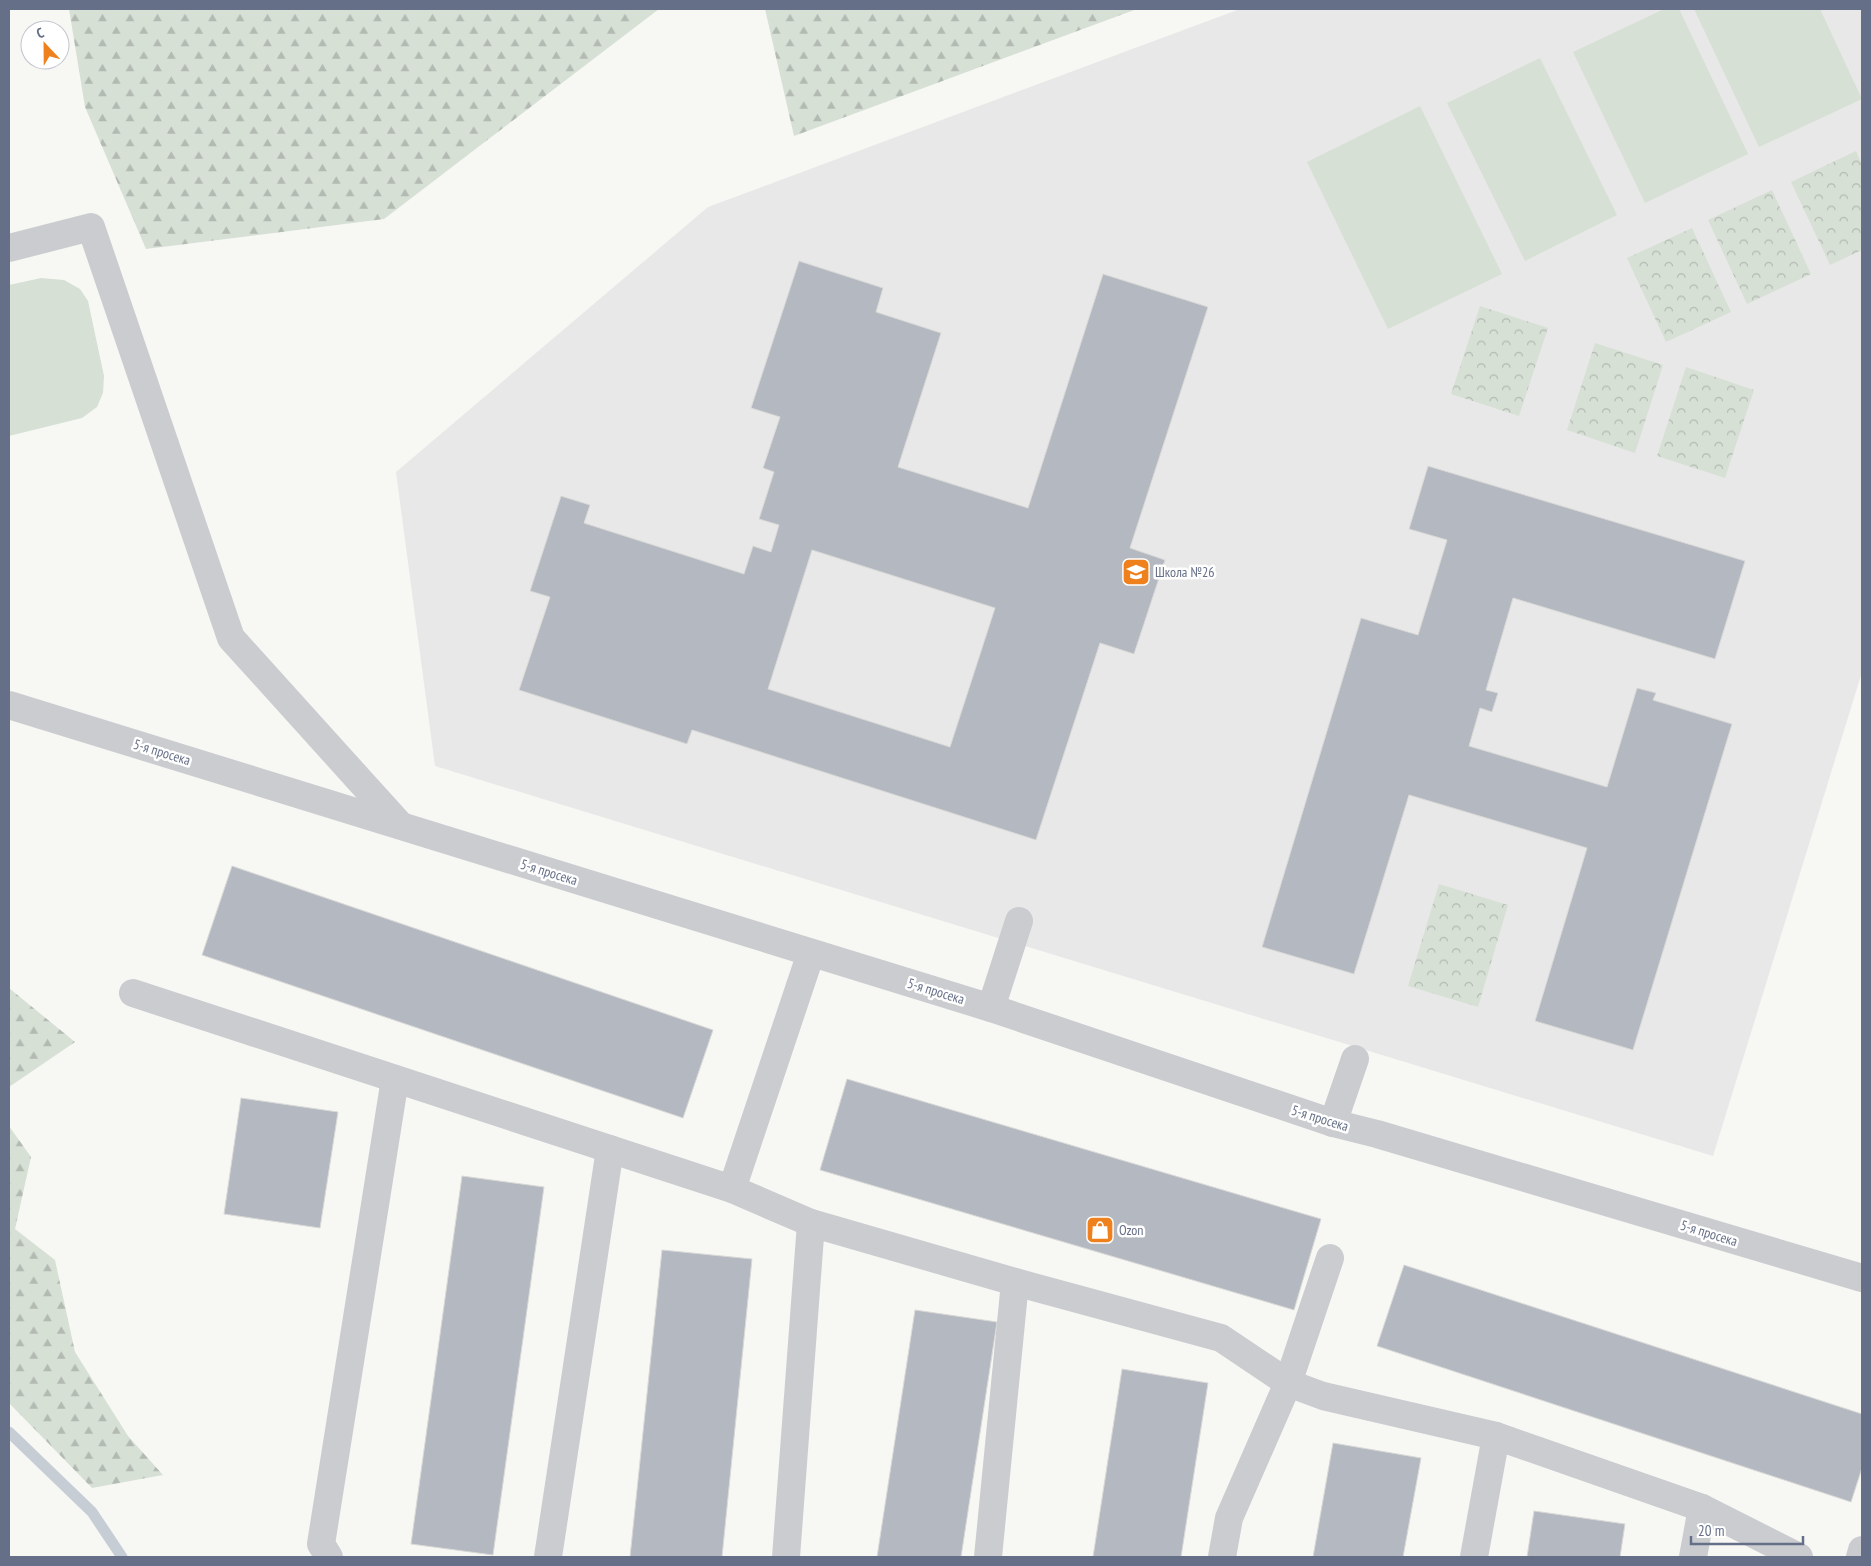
<svg xmlns="http://www.w3.org/2000/svg" width="1871" height="1566" font-family="'PT Sans Narrow',sans-serif">
  <style>
    .built { fill: #e8e8e8 }
    .forest { fill: url(#forest-firs) }
    .park { fill: url(#park-crowns) }
    .pitch { fill: #d7e0d5 }
    .lines { fill: none; stroke-linecap: round; stroke-linejoin: round }
    .stream { stroke: #c7cdd4; stroke-width: 11 }
    .building { fill: #b4b8c0; stroke: #d9d9d7; fill-rule: evenodd }
    .minor { stroke: #caccd0; stroke-width: 28 }
    .labels { text-anchor: middle; stroke-width: 5; stroke-linejoin: round; paint-order: stroke }
    .poi-label { font-size: 14px; fill: #656f87; stroke: #fff; text-anchor: start }
    .street-label { font-size: 14px; fill: #656f87; stroke: #fff }
  </style>
  <defs>
    <pattern id="forest-firs" width="22" height="20" patternUnits="userSpaceOnUse" patternTransform="scale(1.25)"><rect width="22" height="20" fill="#d7e0d5"/><path d="M5 1l3.5 6h-7zM16 11l3.5 6h-7z" fill="#b2bab2"/></pattern>
    <pattern id="park-crowns" width="20" height="18" patternUnits="userSpaceOnUse" patternTransform="scale(1.25)"><rect width="20" height="18" fill="#d7e0d5"/><path d="M2 6a3 3 0 1 1 6 0M12 15a3 3 0 1 1 6 0" fill="none" stroke="#b2bab2"/></pattern>
  </defs>
  <rect width="100%" height="100%" fill="#f7f8f4"/>
  <polygon class="built" points="1240,9 1862,9 1862,672 1713,1156 435,766 396,472 708,207"/>
  <g class="forest">
    <polygon points="69,9 659,9 384,219 146,249 85,107"/>
    <polygon points="765,9 1137,9 794,136"/>
    <polygon points="9,988 75,1042 9,1087"/>
    <polygon points="9,1126 31,1157 15,1229 55,1260 75,1352 128,1436 163,1475 92,1488 9,1403"/>
  </g>
  <g class="park">
    <polygon points="1856,151 1862,165 1862,250 1830,265 1791,182"/>
    <polygon points="1772,190 1811,274 1747,304 1708,220"/>
    <polygon points="1692,228 1731,312 1666,342 1627,258"/>
    <polygon points="1480,306 1548,328 1519,416 1451,394"/>
    <polygon points="1595,343 1663,365 1635,453 1567,430"/>
    <polygon points="1686,367 1754,390 1725,478 1657,456"/>
    <polygon points="1439,884 1508,905 1478,1007 1408,986"/>
  </g>
  <g class="pitch">
    <polygon points="1664,9 1679,9 1748,154 1645,203 1573,52"/>
    <polygon points="1694,9 1820,9 1862,99 1759,147"/>
    <polygon points="1540,58 1617,215 1525,261 1447,103"/>
    <polygon points="1420,106 1502,274 1388,329 1307,162"/>
    <polygon points="41,278 64,280 80,289 88,301 104,376 103,393 97,407 82,418 9,436 9,285"/>
  </g>
  <g class="lines">
    <polyline class="stream" points="9,1432 92,1512 122,1557"/>
  </g>
  <g class="building">
    <path d="M799 261 883 288 876 312 941 333 898 467 1028 508 1103 274 1208 307 1130 548 1165 560 1134 654 1100 643 1036 840 692 730 687 744 519 690 550 597 530 591 561 496 590 505 584 523 744 574 753 546 771 552 779 525 759 519 774 472 763 468 780 417 751 408ZM812 550 995 608 950 747 768 689Z"/>
    <polygon points="1428,466 1745,561 1715,659 1513,598 1486,690 1498,693 1492,712 1480,708 1469,746 1607,787 1637,688 1656,693 1653,700 1732,724 1633,1050 1535,1021 1587,848 1409,795 1354,974 1262,947 1361,618 1418,635 1447,540 1409,529"/>
    <polygon points="232,866 713,1030 683,1118 202,955"/>
    <polygon points="847,1079 1321,1219 1294,1310 820,1170"/>
    <polygon points="241,1098 338,1112 320,1228 224,1214"/>
    <polygon points="462,1176 544,1187 493,1555 411,1544"/>
    <polygon points="662,1250 752,1259 722,1557 630,1557"/>
    <polygon points="1404,1265 1862,1414 1862,1468 1851,1502 1377,1346"/>
    <polygon points="915,1310 997,1322 961,1557 877,1557"/>
    <polygon points="1122,1369 1208,1383 1181,1557 1093,1557"/>
    <polygon points="1333,1443 1421,1458 1403,1557 1313,1557"/>
    <polygon points="1534,1511 1625,1524 1620,1557 1527,1557"/>
  </g>
  <g class="lines">
    <g class="minor">
      <polyline points="9,248 91,227 231,638 400,825"/>
      <polyline points="9,705 991,1008 1333,1123 1377,1134 1862,1278"/>
      <polyline points="811,953 732,1189 811,1223"/>
      <polyline points="133,993 732,1189"/>
      <polyline points="991,1008 1019,921"/>
      <polyline points="1333,1123 1355,1059"/>
      <polyline points="329,1557 321,1544 395,1079"/>
      <polyline points="548,1557 610,1149"/>
      <polyline points="786,1557 811,1223 1015,1282 1221,1338 1288,1383 1323,1396 1496,1436 1702,1508"/>
      <polyline points="988,1557 1015,1282"/>
      <polyline points="1222,1557 1229,1518 1288,1383 1330,1258"/>
      <polyline points="1474,1557 1496,1436"/>
      <polyline points="1693,1557 1702,1508 1799,1557"/>
      <polyline points="1860,1557 1862,1550"/>
    </g>
  </g>
  <defs>
    <symbol id="school-square" viewBox="-11 -11 22 22"><rect x="-9" y="-9" width="18" height="18" rx="4" fill="#ee811e" stroke="#fff"/><path d="M0-5L7-2L0 1L-7-2ZM-4 1L0 2.5L4 1V4Q0 6-4 4Z" fill="#fff"/></symbol>
    <symbol id="shop-square" viewBox="-11 -11 22 22"><rect x="-9" y="-9" width="18" height="18" rx="4" fill="#ee811e" stroke="#fff"/><path d="M-5-2.5h2.3a2.7 3.5 0 0 1 5.4 0H5L5.5 6h-11ZM-1.5-2.5h3a1.5 2.3 0 0 0-3 0Z" fill="#fff"/></symbol>
  </defs>
  <g fill-rule="evenodd">
    <use href="#school-square" x="1120" y="556" width="32" height="32"/>
    <use href="#shop-square" x="1084" y="1214" width="32" height="32"/>
  </g>
  <g class="labels">
    <g class="poi-label">
      <text x="1155" y="577">Школа №26</text>
      <text x="1119" y="1235">Ozon</text>
    </g>
    <g class="street-label">
      <text transform="translate(162 752) rotate(17)" y="5">5-я просека</text>
      <text transform="translate(549 872) rotate(17)" y="5">5-я просека</text>
      <text transform="translate(936 991) rotate(17)" y="5">5-я просека</text>
      <text transform="translate(1320 1118) rotate(17)" y="5">5-я просека</text>
      <text transform="translate(1709 1233) rotate(17)" y="5">5-я просека</text>
    </g>
  </g>
  <rect width="1871" height="1566" fill="none" stroke="#656f87" stroke-width="20"/>
  <g transform="translate(45 45) rotate(338)"><circle r="24" fill="#ffffff" stroke="#c1c5cf"/>
  <path d="M0-4L9 19L0 12L-9 19Z" fill="#ee811e"/>
  <text y="-8" font-size="14" font-weight="bold" text-anchor="middle" fill="#656f87">С</text>
  </g>
  <path d="M1691 1536v8h112v-8" fill="none" stroke="#656f87" stroke-width="2.5"/>
  <text x="1698" y="1536" font-size="15" fill="#656f87" stroke="#ffffff" stroke-width="4" paint-order="stroke">20 m</text>
</svg>
